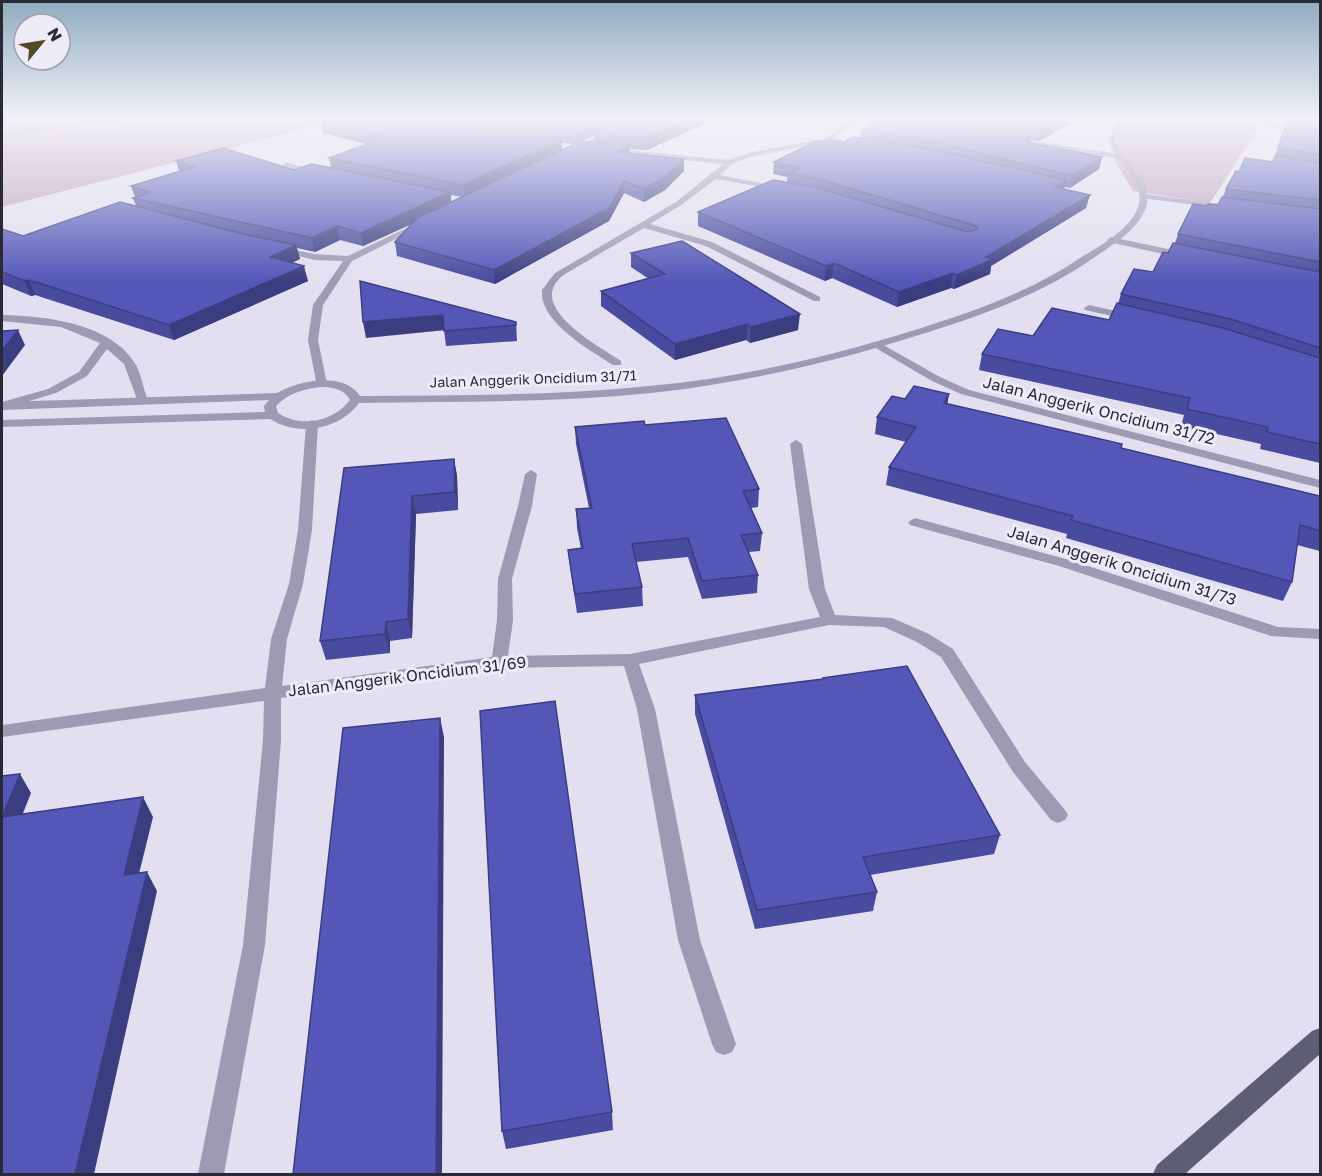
<svg xmlns="http://www.w3.org/2000/svg" width="1322" height="1176" font-family="'Golos Text',sans-serif">
  <style>
    .green { fill: #bda0bc }
    .water { fill: #aaa081 }
    .lines { fill: none; stroke-linecap: round; stroke-linejoin: round }
    .minor { fill: #9e9ab3; fill-rule: evenodd }
    .tertiary { fill: #9e9ab3; fill-rule: evenodd }
    .primary { fill: #5e5d76; fill-rule: evenodd }
    .wall { fill: #484b9e; fill-rule: evenodd }
    .shaded-wall { fill: #3b3d81 }
    .building { fill: #5457b8; stroke: #3b3d81; stroke-width: 1.5 }
    .labels { text-anchor: middle; stroke-width: 6; stroke-linejoin: round; paint-order: stroke }
    .far-street-label { font-size: 14px; fill: #2a2a36; stroke: #eeebf8 }
    .street-label { font-size: 16px; fill: #2a2a36; stroke: #eeebf8 }
  </style>
  <rect width="100%" height="100%" fill="#e3dff0"/>
  <g class="green">
    <polygon points="2,118 347,118 2,207"/>
    <polygon points="1123,118 1260,118 1260,125 1210,203 1133,191 1115,161 1120,119"/>
  </g>
  <polygon class="water" points="68,118 129,118 108,123 34,132 2,140 2,133 13,127 42,120"/>
  <g class="lines">
    <g class="minor">
      <polygon points="628,118 635,118 574,155 567,153"/>
      <path d="M854 118H861L830 141 750 157 732 164 720 175 780 187H783V191L716 179 681 205 650 224 712 242 820 297V301H814L706 246 644 228 565 274C522 305 597 345 621 361V365H613C590 350 539 322 542 290L555 273 676 202 723 164 610 152 607 148 728 160 748 153 826 138Z"/>
      <polygon points="862,118 882,118 901,121 898,123"/>
      <polygon points="1264,122 1320,129 1320,133 1262,125"/>
      <polygon points="1010,137 1117,154 1121,156 1117,158 1008,140"/>
      <polygon points="286,162 320,172 321,174 317,176 283,166"/>
      <polygon points="1144,194 1228,205 1232,207 1228,209 1141,198 1140,196"/>
      <polygon points="419,222 426,224 352,261 323,305 318,340 327,384 325,386 317,386 308,340 313,305 343,261 315,260 274,250 278,247 315,254 348,256"/>
      <polygon points="1111,237 1187,253 1192,256 1187,259 1108,242 1107,240"/>
      <polygon points="1089,305 1134,315 1135,317 1130,320 1085,310 1084,308"/>
      <path d="M2 315C45 316 112 323 136 365 142 376 143 389 148 400L142 403 138 402 124 364 107 349 87 376 56 393 2 409V402L48 389 79 372 100 343 61 327 2 321Z"/>
      <polygon points="878,342 940,377 969,390 1320,480 1320,488 961,394 932,381 874,347 873,345"/>
      <polygon points="312,420 318,424 312,530 303,584 287,639 282,686 492,657 497,620 498,579 518,506 525,474 531,470 537,474 532,506 512,579 513,620 508,656 630,654 820,617 809,589 790,444 796,440 802,444 825,589 835,615 892,618 929,634 953,649 1025,762 1065,810 1068,815 1065,820 1058,823 1051,820 1013,772 941,657 917,642 884,627 829,625 639,664 655,709 700,940 736,1044 732,1052 724,1055 716,1052 712,1044 678,940 637,709 624,666 499,668 281,698 281,740 265,945 224,1174 198,1174 243,945 263,740 264,701 2,737 2,725 265,688 271,639 289,584 298,530 306,424"/>
      <polygon points="915,518 1069,560 1278,627 1320,629 1320,639 1271,636 1059,566 910,525 908,522"/>
    </g>
    <path class="tertiary" d="M1118 118H1124L1115 141C1123 162 1153 182 1147 204 1140 231 1106 249 1086 263 1035 297 976 317 919 335 831 363 742 383 651 393 554 403 457 401 359 403 339 430 298 437 270 419L2 427V420L265 412 264 406 269 400 2 410V402L277 393C299 380 344 371 360 396 456 395 553 396 649 386 740 378 828 357 915 330 972 312 1030 292 1080 258 1100 246 1133 228 1139 204 1145 182 1115 162 1109 141ZM321 387C333 387 344 389 350 400 333 422 301 428 278 413L276 406C288 393 304 389 321 387Z"/>
    <polygon class="primary" points="1320,1028 1320,1054 1185,1174 1153,1174 1157,1165 1312,1031"/>
  </g>
  <g class="wall">
    <path d="M334 118H704V124L647 150 630 149V153L684 171 665 190 644 202 624 193 609 221 495 284 397 256 395 242 412 224 363 246 340 240 315 252 297 248 300 259 292 263 308 281 174 340 35 295 31 296 2 284V229L23 236 136 206 133 198 135 197 131 186 179 171 176 161 294 170 331 168 329 158 367 144 323 133 321 122ZM594 135V143L581 141ZM562 143 576 144 562 150ZM451 195 462 197 451 202Z"/>
    <polygon points="879,118 1080,118 1039,141 1030,140 1030,143 1102,157 1099,169 1070,188 1064,187 1064,189 1086,208 991,266 990,274 954,289 951,288 897,307 832,278 825,281 698,226 698,212 787,182 787,177 773,174 774,162 821,142 844,142 861,138 862,130"/>
    <polygon points="1267,118 1320,118 1320,463 1260,449 1261,444 1181,426 1184,415 979,370 982,354 1033,336 1109,320 1118,304 1121,294 1153,272 1175,243 1178,234 1207,206 1218,205 1223,197 1226,189 1239,172 1273,162 1288,120"/>
    <polygon points="631,253 798,330 750,343 746,340 675,360 601,306 601,291 649,279 631,267"/>
    <polygon points="516,322 517,341 446,346 444,330 366,338"/>
    <polygon points="949,394 947,404 1121,448 1320,496 1320,551 1297,545 1292,582 1283,601 1066,538 1067,534 886,485 889,467 906,442 875,434 877,417"/>
    <polygon points="645,425 759,489 758,507 751,508 762,533 760,551 749,552 758,575 757,593 702,599 688,557 636,562 642,587 643,606 577,613 570,568 568,550 581,549 577,528 576,509 589,508 576,444 575,427"/>
    <polygon points="454,459 457,476 458,510 416,514 412,638 390,641 390,653 326,660 320,641 344,468"/>
    <polygon points="823,678 1000,835 994,854 870,875 877,892 873,911 755,929 695,714 695,695 822,680"/>
    <polygon points="612,1112 613,1130 506,1149 502,1131"/>
  </g>
  <g class="shaded-wall">
    <polygon points="604,118 624,118 594,134 594,135 577,144 577,132"/>
    <polygon points="693,118 704,118 704,124 647,150 646,138"/>
    <polygon points="1063,118 1080,118 1039,141 1041,129"/>
    <polygon points="1032,135 1029,146 1020,141"/>
    <polygon points="562,140 562,152 465,198 463,185"/>
    <polygon points="630,146 630,158 616,152"/>
    <polygon points="1102,157 1099,169 1070,188 1073,176"/>
    <polygon points="684,159 684,171 665,190 644,202 644,189"/>
    <polygon points="1066,180 1063,193 1055,187"/>
    <polygon points="624,181 624,193 609,221 495,284 494,270"/>
    <polygon points="450,192 452,205 363,246 361,233"/>
    <polygon points="1090,195 1086,208 991,266 990,274 954,289 957,275"/>
    <polygon points="337,226 340,240 315,252 312,238"/>
    <polygon points="296,245 300,259 274,271 270,257"/>
    <polygon points="834,263 832,278 825,281 826,266"/>
    <polygon points="304,266 308,281 174,340 169,325"/>
    <polygon points="953,273 951,288 897,307 899,292"/>
    <polygon points="29,280 35,295 31,296 25,281"/>
    <polygon points="800,314 798,330 750,343 751,327"/>
    <polygon points="443,315 445,330 366,338 363,322"/>
    <polygon points="747,324 746,340 675,360 675,344"/>
    <polygon points="18,330 25,345 2,376 2,351"/>
    <polygon points="949,394 946,411 944,403"/>
    <polygon points="454,459 457,476 458,510 455,492"/>
    <polygon points="412,496 416,514 412,638 408,619"/>
    <polygon points="386,622 390,641 390,653 385,634"/>
    <polygon points="440,718 444,737 442,1174 436,1174"/>
    <polygon points="20,774 31,793 14,836 2,817"/>
    <polygon points="143,797 153,817 134,894 124,875"/>
    <polygon points="147,872 157,891 94,1174 75,1174"/>
  </g>
  <g class="building">
    <polygon points="334,118 421,118 541,138 562,140 463,185 329,158 386,137 321,122"/>
    <polygon points="463,118 604,118 577,132 541,130"/>
    <polygon points="621,118 693,118 646,138 594,134"/>
    <polygon points="879,118 919,118 1032,135 1020,141 1102,157 1073,176 931,141 862,130"/>
    <polygon points="962,118 1063,118 1041,129"/>
    <polygon points="1288,119 1320,123 1320,155 1278,148"/>
    <polygon points="853,137 930,149 1066,180 1055,187 1090,195 986,257 993,259 957,275 953,273 899,292 834,263 826,266 698,212 773,180 814,187 968,232 978,229 976,226 819,179 787,173 800,168 774,162 816,141 821,142 828,139 844,142"/>
    <polygon points="581,141 630,146 616,152 684,159 665,177 644,189 624,181 609,208 494,270 395,242 417,218"/>
    <polygon points="223,148 294,170 312,164 450,192 361,233 337,226 312,238 133,198 150,192 131,186 194,167 176,161"/>
    <polygon points="1275,156 1320,163 1320,200 1226,189 1236,171 1239,172 1245,158 1273,162"/>
    <polygon points="1222,197 1320,209 1320,262 1178,234 1193,204 1207,206 1208,204 1218,205"/>
    <polygon points="120,202 243,234 296,245 270,257 304,266 169,325 29,280 25,281 2,272 2,229 23,236"/>
    <polygon points="682,241 800,314 751,327 747,324 675,344 601,291 665,274 631,253"/>
    <polygon points="1173,243 1320,272 1320,348 1231,319 1121,294 1134,269 1153,272 1163,252 1168,253"/>
    <polygon points="360,281 516,322 516,325 444,331 443,315 363,322"/>
    <polygon points="1117,303 1223,328 1320,358 1320,444 1267,432 1268,427 1187,409 1190,398 982,354 998,329 1033,336 1052,308 1109,320"/>
    <polygon points="18,330 2,351 2,331"/>
    <polygon points="914,386 949,394 944,403 1122,444 1121,448 1320,496 1320,531 1300,525 1292,582 1071,520 1073,516 889,467 916,427 877,417 892,396 905,399"/>
    <polygon points="726,418 759,489 743,491 762,533 741,535 758,575 702,581 688,538 632,544 642,587 575,594 568,550 583,548 576,509 592,508 575,427 644,421 645,425"/>
    <polygon points="454,459 455,492 412,496 408,619 386,622 385,634 320,641 344,468"/>
    <polygon points="907,666 1000,835 863,857 877,892 757,910 695,695 823,679 823,678"/>
    <polygon points="555,701 612,1112 502,1131 480,711"/>
    <polygon points="440,718 436,1174 293,1174 343,728"/>
    <polygon points="20,774 2,817 143,797 124,875 147,872 75,1174 2,1174 2,776"/>
  </g>
  <linearGradient id="sky" x2="0" y2="1"><stop stop-color="#8facbf"/><stop offset="0.42" stop-color="#f2f1f8"/><stop offset="1" stop-color="#f2f1f8" stop-opacity="0"/></linearGradient>
  <rect width="1322" height="282" fill="url(#sky)"/>
  <g class="labels">
    <g class="far-street-label">
      <text transform="translate(533 379) rotate(-2)" y="5">Jalan Anggerik Oncidium 31/71</text>
    </g>
    <g class="street-label">
      <text transform="translate(1099 410) rotate(14)" y="6">Jalan Anggerik Oncidium 31/72</text>
      <text transform="translate(1122 565) rotate(17)" y="6">Jalan Anggerik Oncidium 31/73</text>
      <text transform="translate(407 676) rotate(-7)" y="6">Jalan Anggerik Oncidium 31/69</text>
    </g>
  </g>
  <rect width="1322" height="1176" fill="none" stroke="#2a2a36" stroke-width="6"/>
  <g transform="translate(42 42) rotate(60)"><circle r="28" fill="#eeebf8" stroke="#a09eaa" stroke-width="1.5"/>
  <path d="M0-4.5L10 22L0 15L-10 22Z" fill="#534924"/>
  <text y="-9" font-size="16" font-weight="bold" text-anchor="middle" fill="#2a2a36">N</text>
  </g>
</svg>
